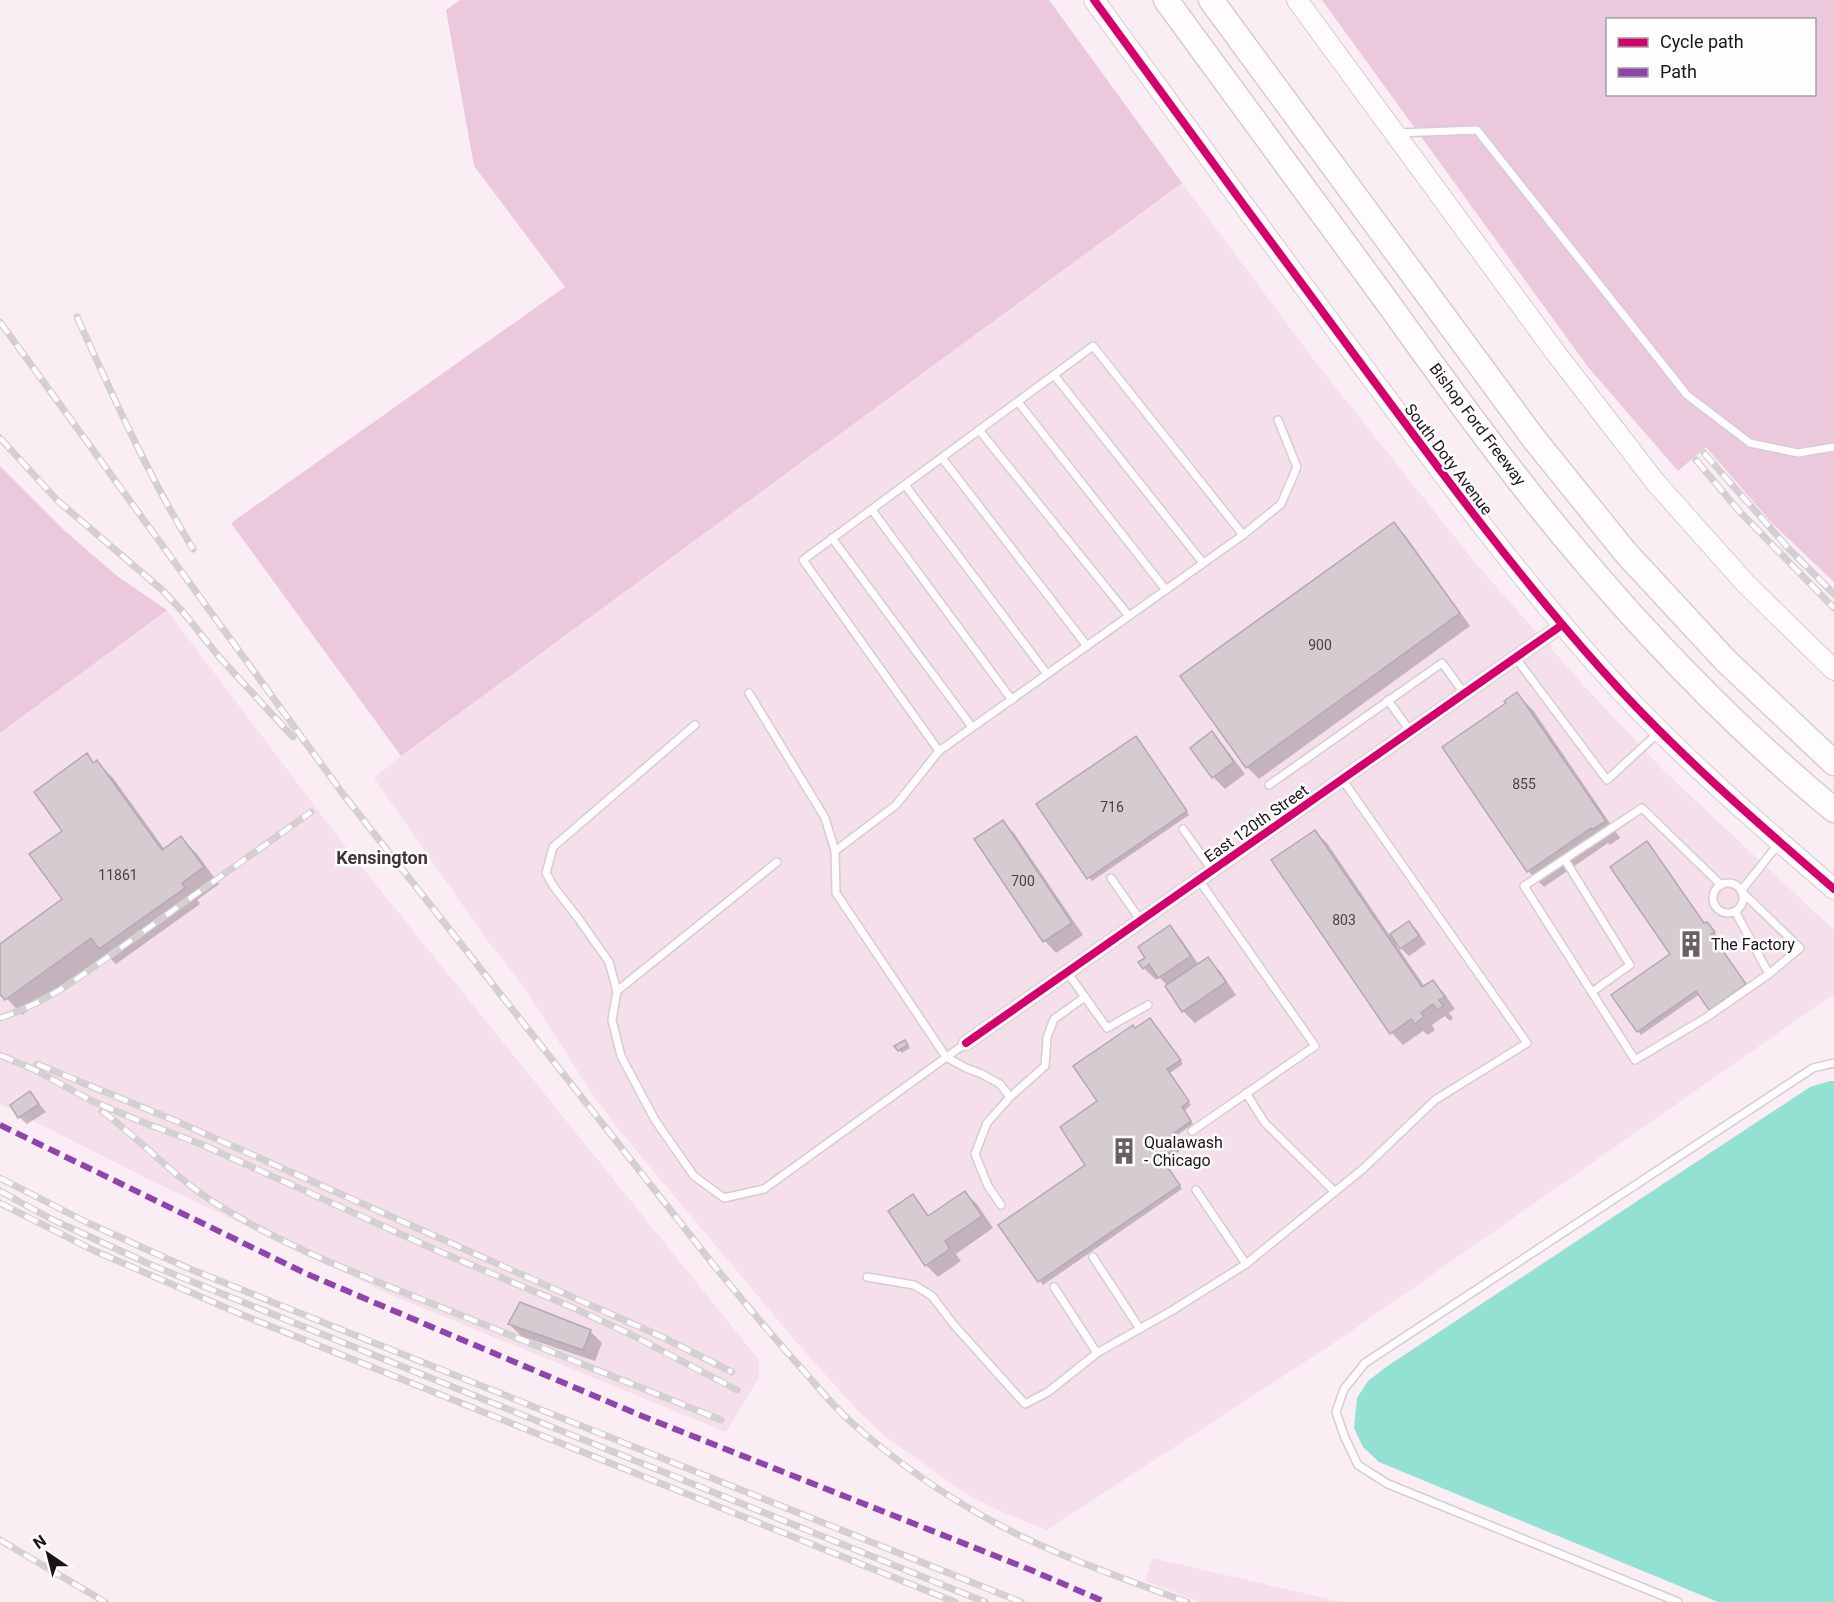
<svg xmlns="http://www.w3.org/2000/svg" width="1834" height="1602" font-family="Roboto,sans-serif">
  <style>
    .built { fill: #f5dfeb }
    .green { fill: #ecc8dc; fill-rule: evenodd }
    .water { fill: #93e1d3 }
    .shadow { fill: #0003 }
    .building { fill: #d6cbd1; stroke: #b4aaaf; stroke-width: 1.5 }
    .lines { fill: none; stroke-linecap: round; stroke-linejoin: round }
    .lane-casing { stroke: #d6ccd1; stroke-width: 10 }
    .street-casing { stroke: #d6ccd1; stroke-width: 16 }
    .secondary-casing { stroke: #d6ccd1; stroke-width: 22 }
    .highway-casing { stroke: #d6ccd1; stroke-width: 27 }
    .lane { stroke: #fefcfd; stroke-width: 7 }
    .street { stroke: #fefcfd; stroke-width: 14 }
    .secondary { stroke: #fefcfd; stroke-width: 20 }
    .highway { stroke: #fefcfd; stroke-width: 24 }
    .rail-casing { stroke: #d4d0d2; stroke-width: 7 }
    .rail { stroke: #fdfdfd; stroke-width: 4.5; stroke-dasharray: 14; stroke-linecap: butt }
    .quiet { stroke: #8e44ad; stroke-width: 6; stroke-dasharray: 12 6; stroke-linecap: butt }
    .cycleway-casing { stroke: #fdfdfd; stroke-width: 11 }
    .cycleway { stroke: #d6006c; stroke-width: 8 }
    .labels { text-anchor: middle; stroke-width: 5; stroke-linejoin: round; paint-order: stroke }
    .number-label { font-size: 14px; fill: #4a4246 }
    .street-label { font-size: 16px; fill: #1b1418; stroke: #fdfdfd }
    .poi-label { font-size: 16px; fill: #1b1418; stroke: #fdfdfd; text-anchor: start }
    .neighbourhood-label { font-size: 18px; font-weight: bold; fill: #44333d; stroke: #fdfdfd }
  </style>
  <rect width="100%" height="100%" fill="#faedf4"/>
  <g class="built">
    <polygon points="1182,183 1317,364 1477,565 1587,689 1665,772 1834,930 1834,994 1340,1339 1047,1530 1006,1514 966,1494 886,1437 857,1410 797,1343 624,1136 593,1095 523,986 487,940 374,778 401,756"/>
    <polygon points="167,610 344,845 759,1360 759,1377 726,1432 391,1295 152,1181 0,1104 0,733"/>
    <polygon points="1152,1558 1277,1587 1342,1602 1200,1602 1145,1581"/>
  </g>
  <g class="green">
    <polygon points="460,0 1049,0 1182,183 401,756 231,523 565,287 474,166 446,10"/>
    <path d="M1322 0H1834V582L1772 523 1706 447 1678 471 1588 367ZM1608 20H1814V94H1608Z"/>
    <polygon points="0,466 65,531 117,576 167,610 0,733"/>
  </g>
  <polygon class="water" points="1830,1081 1834,1081 1834,1602 1718,1602 1379,1462 1363,1447 1354,1428 1357,1398 1368,1381 1386,1367 1810,1087"/>
  <g class="shadow">
    <polygon points="1393,524 1405,535 1470,626 1259,779 1247,767"/>
    <polygon points="1517,694 1533,710 1620,838 1610,845 1608,843 1544,887 1528,871 1508,704"/>
    <polygon points="1211,733 1223,745 1245,774 1225,789 1213,777"/>
    <polygon points="1139,741 1189,815 1092,881 1038,804"/>
    <polygon points="86,755 95,764 97,762 113,778 165,850 181,838 197,854 219,884 197,900 200,904 116,964 106,954 22,1015 0,991 0,946 64,900 64,831"/>
    <polygon points="1002,822 1014,833 1083,935 1056,953 1045,941"/>
    <polygon points="1315,832 1327,843 1390,936 1409,923 1417,930 1426,944 1409,956 1397,944 1396,945 1425,987 1433,982 1444,993 1455,1009 1449,1013 1453,1018 1450,1021 1445,1016 1432,1025 1435,1030 1428,1035 1423,1031 1403,1045 1392,1033"/>
    <polygon points="1705,925 1710,927 1717,936 1714,938 1748,988 1713,1012 1700,994 1641,1035 1638,1031 1672,954"/>
    <polygon points="1169,927 1181,939 1199,965 1208,959 1220,971 1236,995 1195,1023 1183,1011 1168,986 1159,977 1156,980 1144,968 1147,958"/>
    <polygon points="1150,1019 1183,1064 1170,1073 1191,1105 1184,1111 1193,1124 1176,1136 1184,1148 1164,1162 1182,1189 1043,1285 1001,1225 1087,1165 1099,1101 1136,1030"/>
    <polygon points="905,1041 910,1048 902,1053 899,1050"/>
    <polygon points="30,1093 46,1112 27,1124 19,1117"/>
    <polygon points="965,1193 977,1204 993,1228 956,1254 961,1261 938,1277 926,1265 890,1212 913,1196 930,1217"/>
    <polygon points="509,1324 590,1331 602,1343 595,1361 521,1336"/>
  </g>
  <g class="building">
    <polygon points="1394,522 1460,613 1246,768 1180,676"/>
    <polygon points="1517,692 1606,821 1592,830 1591,828 1527,872 1442,747 1506,703 1504,701"/>
    <polygon points="1212,731 1234,762 1212,778 1190,748"/>
    <polygon points="1136,736 1187,811 1087,879 1036,804"/>
    <polygon points="87,753 93,763 97,760 162,850 181,836 204,867 182,883 185,888 99,949 91,938 5,1000 0,994 0,944 62,899 29,854 62,831 34,792"/>
    <polygon points="1003,820 1072,923 1043,942 974,839"/>
    <polygon points="1315,830 1422,987 1433,980 1445,997 1439,1000 1443,1006 1437,1010 1433,1004 1421,1013 1424,1017 1415,1024 1411,1019 1390,1034 1271,860"/>
    <polygon points="1647,841 1704,923 1707,922 1715,932 1711,934 1746,984 1709,1010 1696,991 1637,1032 1611,995 1670,954 1610,867"/>
    <polygon points="1409,921 1419,936 1400,949 1390,934"/>
    <polygon points="1170,925 1191,956 1158,978 1149,964 1143,969 1138,962 1145,958 1138,947"/>
    <polygon points="1208,957 1226,982 1182,1012 1165,986"/>
    <polygon points="1150,1018 1181,1060 1167,1069 1189,1101 1182,1107 1191,1121 1174,1133 1182,1144 1161,1158 1180,1185 1038,1282 998,1225 1085,1165 1060,1127 1097,1101 1073,1066 1133,1025 1135,1028"/>
    <polygon points="905,1040 908,1045 898,1051 894,1046"/>
    <polygon points="30,1091 39,1104 18,1118 10,1105"/>
    <polygon points="965,1191 982,1216 945,1241 950,1249 925,1266 888,1211 913,1194 928,1216"/>
    <polygon points="520,1302 591,1330 583,1350 508,1324"/>
  </g>
  <g class="lines">
    <defs>
      <g id="lane">
        <polyline points="1397,133 1477,130 1687,395 1750,443 1798,453 1834,447"/>
        <polyline points="1054,375 1203,563"/>
        <polyline points="1018,402 1166,590"/>
        <polyline points="979,430 1129,616"/>
        <polyline points="942,458 1087,646"/>
        <polyline points="905,485 1047,674"/>
        <polyline points="872,510 1012,700"/>
        <polyline points="832,538 972,727"/>
        <polyline points="1515,657 1607,780 1658,733"/>
        <polyline points="749,693 825,818 835,851 836,893 946,1057 966,1068 982,1074 1000,1084 1010,1097"/>
        <polyline points="1388,700 1410,731"/>
        <polyline points="695,725 553,847 546,873 554,887 578,918 609,962 617,991 612,1020 621,1056 655,1120 694,1176 724,1198 764,1189 966,1043"/>
        <polyline points="939,751 803,560 1093,346 1243,535"/>
        <polyline points="1269,785 1442,663 1464,693"/>
        <polyline points="1183,829 1212,870"/>
        <polyline points="835,851 896,805 939,751 1243,535 1281,504 1297,467 1278,420"/>
        <polyline points="1565,860 1630,965 1592,992"/>
        <polyline points="1111,878 1141,921"/>
        <circle cx="1728" cy="898" r="15"/>
        <polyline points="1721,885 1642,808 1524,886 1635,1060 1707,1017 1769,974 1800,948 1741,891 1779,843"/>
        <polyline points="1735,911 1769,974"/>
        <polyline points="1067,972 1107,1028 1148,1005"/>
        <polyline points="617,991 777,862"/>
        <polyline points="1246,1093 1265,1123 1335,1192"/>
        <polyline points="1192,1131 1315,1046 1199,880"/>
        <polyline points="1196,1190 1246,1264"/>
        <polyline points="1001,1205 988,1186 975,1154 987,1123 1010,1097 1045,1066 1047,1037 1054,1019 1085,997"/>
        <polyline points="1093,1257 1140,1329"/>
        <polyline points="867,1277 914,1285 932,1296 954,1325 1025,1404 1048,1392 1097,1353 1173,1310 1246,1264 1364,1168 1435,1100 1527,1043 1342,779"/>
        <polyline points="1054,1287 1097,1353"/>
        <polyline points="1678,1602 1388,1484 1358,1465 1345,1438 1336,1412 1344,1389 1365,1363 1813,1068 1834,1063"/>
      </g>
      <polyline id="street" points="966,1043 1562,625"/>
      <g id="secondary">
        <path d="M1094 0C1186 126 1277 251 1370 376 1444 476 1518 576 1601 669 1672 749 1753 819 1834 889"/>
        <polyline points="1297,0 1555,352 1656,483 1747,585 1834,670"/>
      </g>
      <g id="highway">
        <path d="M1166 0C1240 101 1314 202 1388 303 1426 356 1464 409 1504 461 1601 588 1711 708 1834 810"/>
        <polyline points="1211,0 1534,439 1626,553 1725,660 1834,763"/>
      </g>
    </defs>
    <use href="#lane" class="lane-casing"/>
    <use href="#street" class="street-casing"/>
    <use href="#secondary" class="secondary-casing"/>
    <use href="#highway" class="highway-casing"/>
    <use href="#lane" class="lane"/>
    <use href="#street" class="street"/>
    <use href="#secondary" class="secondary"/>
    <use href="#highway" class="highway"/>
    <defs>
      <g id="rail">
        <path d="M77 317C113 396 148 475 193 549"/>
        <path d="M0 322 343 794 716 1268C744 1302 772 1336 802 1369 818 1387 833 1406 851 1422 914 1478 986 1523 1063 1555 1104 1572 1146 1587 1187 1602"/>
        <polyline points="0,438 58,501 161,589 183,612 220,658 293,737"/>
        <polyline points="1704,453 1790,550 1834,594"/>
        <polyline points="1696,460 1739,511 1834,608"/>
        <path d="M0 1018C55 1000 94 966 140 934 197 893 254 853 311 812"/>
        <polyline points="0,1055 35,1070 90,1100 137,1120 203,1145 445,1254 569,1306 630,1334 737,1390"/>
        <polyline points="37,1064 176,1121 660,1336 732,1372"/>
        <path d="M102 1111C141 1140 174 1177 215 1203 284 1247 363 1276 438 1306 532 1344 627 1382 721 1420"/>
        <polyline points="0,1178 86,1222 190,1269 1021,1602"/>
        <polyline points="0,1191 53,1220 156,1267 985,1602"/>
        <polyline points="0,1203 95,1251 245,1316 955,1602"/>
        <polyline points="0,1540 105,1602"/>
      </g>
    </defs>
    <use href="#rail" class="rail-casing"/>
    <use href="#rail" class="rail"/>
    <polyline class="quiet" points="0,1125 307,1274 642,1416 1031,1570 1105,1602"/>
    <defs>
      <g id="cycleway">
        <path d="M1094 0C1186 126 1277 251 1370 376 1444 476 1518 576 1601 669 1672 749 1753 819 1834 889"/>
        <polyline points="966,1043 1562,625"/>
      </g>
    </defs>
    <use href="#cycleway" class="cycleway-casing"/>
    <use href="#cycleway" class="cycleway"/>
  </g>
  <defs>
    <symbol id="building-bare" viewBox="-9 -9 18 18"><path d="M-4-6H4V6H1V3H-1V6H-4ZM-2.5-4.3h1.7v1.8h-1.7ZM.8-4.3h1.7v1.8H.8ZM-2.5-1h1.7V.8h-1.7ZM.8-1h1.7V.8H.8Z" fill="#696065" stroke="#fdfdfd" stroke-width="2.5" paint-order="stroke"/></symbol>
  </defs>
  <g fill-rule="evenodd">
    <use href="#building-bare" x="1672" y="925" width="38" height="38"/>
    <use href="#building-bare" x="1105" y="1132" width="38" height="38"/>
  </g>
  <g class="labels">
    <g class="number-label">
      <text x="1320" y="650">900</text>
      <text x="1524" y="789">855</text>
      <text x="1112" y="812">716</text>
      <text x="118" y="880">11861</text>
      <text x="1023" y="886">700</text>
      <text x="1344" y="925">803</text>
    </g>
    <g class="street-label">
      <text transform="translate(1478 424) rotate(53)" y="6">Bishop Ford Freeway</text>
      <text transform="translate(1449 459) rotate(53)" y="6">South Doty Avenue</text>
      <text transform="translate(1256 823) rotate(-35)" y="6">East 120th Street</text>
    </g>
    <g class="poi-label">
      <text x="1711" y="950">The Factory</text>
      <text x="1144" y="1148">Qualawash<tspan x="1144" dy="18">- Chicago</tspan></text>
    </g>
    <g class="neighbourhood-label">
      <text x="382" y="864">Kensington</text>
    </g>
  </g>
  <rect x="1606" y="18" width="210" height="78" fill="#fdfdfd" stroke="#a3a0a1" stroke-width="1.5"/>
  <rect x="1618" y="38" width="30" height="9" fill="#d6006c" stroke="#a3a0a1" stroke-width="1.5"/>
  <text x="1660" y="48" font-size="18" fill="#1b1418">Cycle path</text>
  <rect x="1618" y="68" width="30" height="9" fill="#8e44ad" stroke="#a3a0a1" stroke-width="1.5"/>
  <text x="1660" y="78" font-size="18" fill="#1b1418">Path</text>
  <g transform="translate(48 1554) rotate(325)" stroke="#fdfdfd" stroke-width="4.5" paint-order="stroke">
  <path d="M0-4.5L10 22L0 15L-10 22Z" fill="#1b1418"/>
  <text y="-9" font-size="16" font-weight="bold" text-anchor="middle" fill="#1b1418">N</text>
  </g>
</svg>
